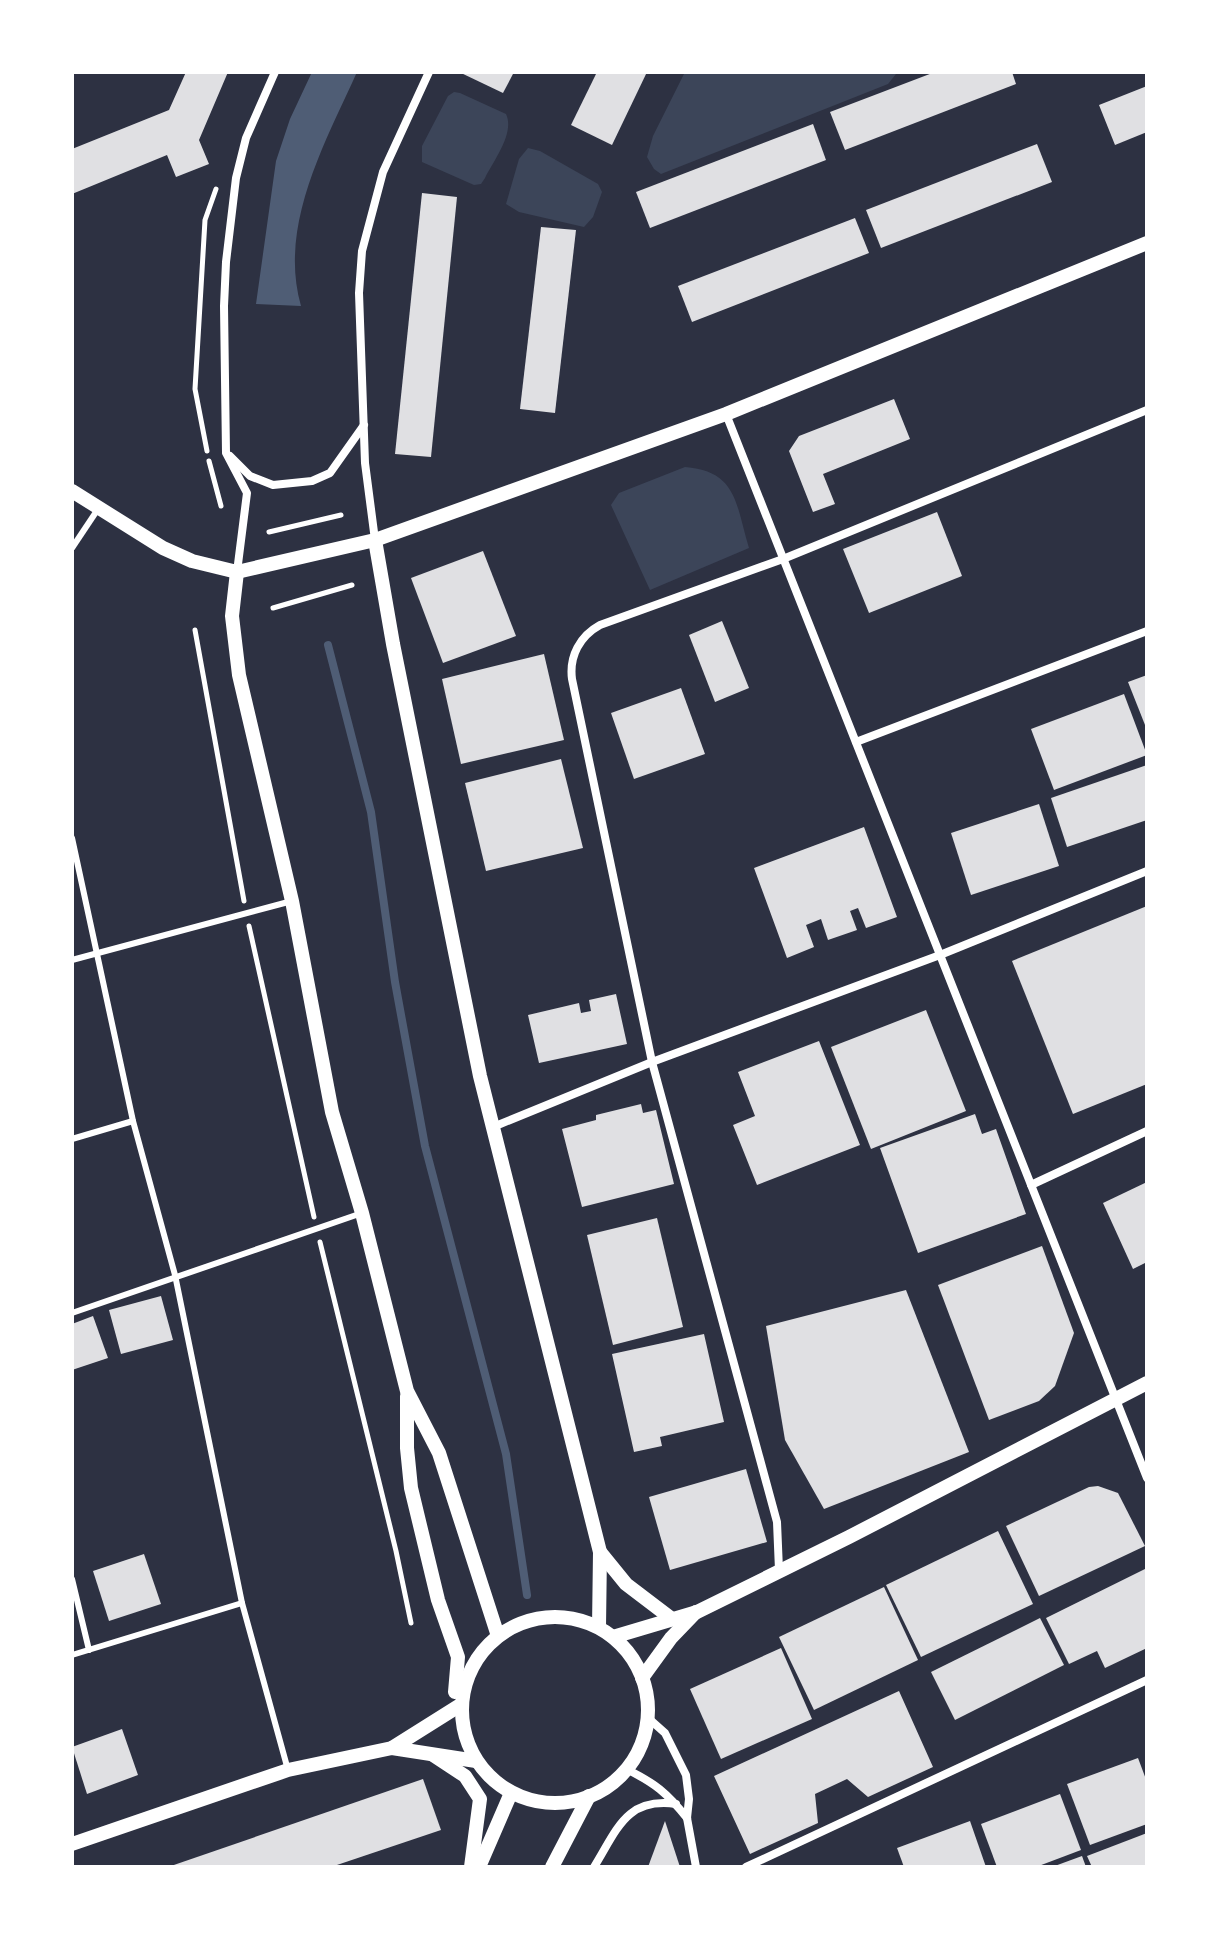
<svg xmlns="http://www.w3.org/2000/svg" width="1219" height="1939" font-family="Literata,serif">
  <style>
    .green { fill: #3c4559 }
    .water { fill: #4f5d75 }
    .lines { fill: none; stroke-linecap: round; stroke-linejoin: round }
    .stream { stroke: #4f5d75; stroke-width: 8 }
    .building { fill: #e0e0e3 }
    .path { stroke: #fff; stroke-width: 5 }
    .service { stroke: #fff; stroke-width: 6 }
    .minor { stroke: #fff; stroke-width: 8 }
    .tertiary { stroke: #fff; stroke-width: 14 }
  </style>
  <rect width="100%" height="100%" fill="#2d3142"/>
  <g class="green">
    <polygon points="685,72 895,72 896,74 888,84 661,174 654,169 647,157 653,136"/>
    <path d="M454 92 460 93 506 114C515 133 494 160 485 178L481 184 474 185 422 162V146L448 96Z"/>
    <polygon points="528,148 540,151 598,184 602,192 593,217 584,227 519,212 506,204 519,159"/>
    <path d="M685 467C738 471 736 506 749 548L650 590 611 505 619 493Z"/>
  </g>
  <path class="water" d="M312 72H357C325 143 278 226 301 306L256 304 276 161 290 119Z"/>
  <g class="lines">
    <polyline class="stream" points="328,645 371,812 395,982 425,1146 506,1454 527,1595"/>
  </g>
  <g class="building">
    <polygon points="186,72 228,72 199,140 209,164 176,177 167,155 72,194 72,149 169,110"/>
    <polygon points="459,72 514,72 503,93"/>
    <polygon points="597,72 647,72 612,145 571,125"/>
    <polygon points="935,72 1012,72 1016,84 845,150 830,112"/>
    <polygon points="1147,86 1147,132 1115,145 1099,105"/>
    <polygon points="813,124 826,160 650,228 636,192"/>
    <polygon points="1037,144 1052,182 881,248 866,210"/>
    <polygon points="422,193 457,197 431,457 395,454"/>
    <polygon points="855,218 869,253 692,322 678,286"/>
    <polygon points="541,227 576,230 555,413 520,409"/>
    <polygon points="894,399 910,439 823,474 835,504 813,512 789,451 799,436"/>
    <polygon points="937,512 962,576 869,613 843,549"/>
    <polygon points="483,551 516,636 443,663 411,578"/>
    <polygon points="722,621 749,688 715,702 689,635"/>
    <polygon points="544,654 564,740 461,764 442,679"/>
    <polygon points="1147,675 1147,730 1128,682"/>
    <polygon points="681,688 705,754 634,779 611,713"/>
    <polygon points="1124,694 1147,755 1054,790 1031,729"/>
    <polygon points="561,759 583,848 486,871 465,783"/>
    <polygon points="1147,765 1147,820 1067,847 1051,798"/>
    <polygon points="1039,804 1059,866 971,895 951,833"/>
    <polygon points="864,827 897,917 866,928 858,908 850,911 857,930 828,940 821,919 806,925 814,947 787,958 754,868"/>
    <polygon points="1147,906 1147,1084 1073,1114 1012,961"/>
    <polygon points="616,994 627,1044 539,1063 528,1015 579,1003 581,1013 591,1011 589,1000"/>
    <polygon points="926,1010 966,1111 871,1149 831,1047"/>
    <polygon points="819,1041 860,1145 757,1185 733,1125 755,1116 738,1072"/>
    <polygon points="641,1104 643,1113 656,1110 674,1184 582,1207 562,1129 596,1120 596,1115"/>
    <polygon points="975,1114 982,1134 996,1129 1026,1214 918,1253 880,1148"/>
    <polygon points="1147,1182 1147,1262 1133,1269 1103,1203"/>
    <polygon points="657,1218 683,1327 613,1345 587,1235"/>
    <polygon points="1042,1246 1074,1333 1055,1386 1039,1401 989,1420 938,1285"/>
    <polygon points="906,1290 969,1452 824,1509 785,1440 766,1326"/>
    <polygon points="161,1296 173,1340 121,1354 109,1310"/>
    <polygon points="93,1316 108,1358 72,1370 72,1324"/>
    <polygon points="704,1334 724,1422 660,1437 662,1446 634,1452 612,1354"/>
    <polygon points="746,1469 767,1542 670,1570 649,1497"/>
    <polygon points="1098,1486 1118,1493 1145,1546 1039,1596 1006,1526 1089,1487"/>
    <polygon points="998,1531 1033,1604 921,1657 886,1585"/>
    <polygon points="144,1554 161,1604 109,1621 93,1571"/>
    <polygon points="1147,1568 1147,1648 1105,1668 1097,1651 1069,1664 1046,1618"/>
    <polygon points="884,1587 918,1660 814,1710 779,1637"/>
    <polygon points="1040,1618 1064,1665 955,1720 931,1672"/>
    <polygon points="781,1648 812,1719 721,1759 690,1689"/>
    <polygon points="899,1691 933,1767 868,1797 847,1779 815,1794 818,1823 750,1854 714,1776"/>
    <polygon points="122,1729 138,1775 87,1794 72,1747"/>
    <polygon points="1138,1758 1147,1782 1147,1824 1090,1845 1067,1784"/>
    <polygon points="423,1779 441,1830 331,1867 168,1867"/>
    <polygon points="1060,1794 1081,1850 1036,1867 997,1867 981,1824"/>
    <polygon points="665,1821 680,1867 648,1867"/>
    <polygon points="970,1821 986,1867 904,1867 897,1848"/>
    <polygon points="1147,1833 1147,1867 1092,1867 1087,1856"/>
    <polygon points="1082,1856 1086,1867 1052,1867"/>
  </g>
  <g class="lines">
    <g class="path">
      <polyline points="207,451 195,389 205,220 216,189"/>
      <polyline points="209,461 221,506"/>
      <polyline points="269,532 341,515"/>
      <polyline points="273,608 352,585"/>
      <polyline points="195,630 244,901"/>
      <polyline points="249,926 314,1217"/>
      <polyline points="320,1242 396,1551 411,1623"/>
    </g>
    <g class="service">
      <polyline points="72,548 98,509"/>
      <polyline points="72,838 133,1121 175,1275 242,1603 288,1770"/>
      <polyline points="72,960 292,901"/>
      <polyline points="72,1139 133,1121"/>
      <polyline points="72,1313 362,1213"/>
      <polyline points="72,1579 89,1650"/>
      <polyline points="72,1655 242,1603"/>
    </g>
    <g class="minor">
      <polyline points="726,414 1147,1478"/>
      <polyline points="230,456 250,476 273,485 312,481 330,473 364,425"/>
      <polyline points="375,540 365,463 359,293 362,251 383,172 429,72"/>
      <polyline points="237,572 247,493 226,453 224,306 226,262 236,178 246,138 275,72"/>
      <polyline points="856,742 1147,631"/>
      <polyline points="493,1127 652,1062 940,955 1147,871"/>
      <polyline points="1031,1185 1147,1131"/>
      <path d="M779 1570 777 1522 652 1062 572 679C569 656 580 636 600 625L783 559 1147 410"/>
      <polyline points="647,1717 665,1733 686,1775 689,1799 687,1818 696,1867"/>
      <path d="M626 1769C655 1783 667 1793 687 1818"/>
      <path d="M594 1867C617 1830 626 1797 676 1804"/>
      <polyline points="746,1867 1147,1680"/>
    </g>
    <g class="tertiary">
      <polyline points="72,491 163,548 192,561 237,572 375,540 726,414 1147,243"/>
      <polyline points="375,540 393,644 480,1076 600,1552 599,1627"/>
      <polyline points="237,572 232,616 239,675 292,901 332,1112 362,1213 407,1391 439,1453 498,1636"/>
      <polyline points="407,1396 407,1448 411,1488 438,1600 458,1657 455,1692"/>
      <polyline points="600,1552 626,1584 672,1619"/>
      <circle cx="555" cy="1710" r="93"/>
      <polyline points="613,1637 697,1612 849,1537 1147,1383"/>
      <polyline points="642,1678 671,1638 696,1612"/>
      <polyline points="392,1748 476,1761"/>
      <polyline points="433,1755 465,1776 480,1799 471,1867"/>
      <polyline points="72,1844 288,1770 392,1748 462,1704"/>
      <polyline points="479,1867 511,1793"/>
      <polyline points="552,1867 589,1796"/>
    </g>
  </g>
  <rect width="1219" height="1939" fill="none" stroke="#ffffff" stroke-width="148"/>
</svg>
